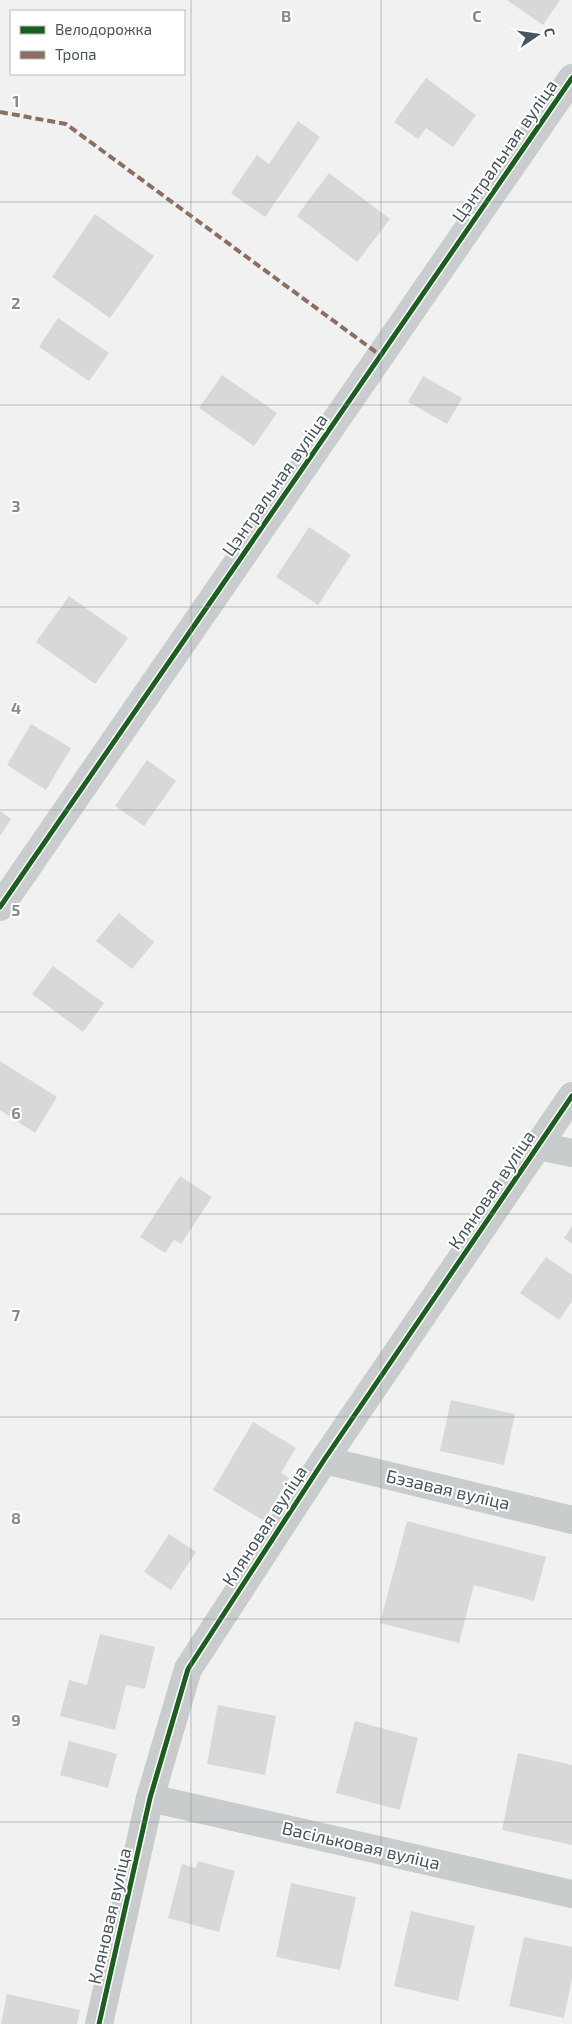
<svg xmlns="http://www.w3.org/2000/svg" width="572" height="2024" font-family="'Exo 2',sans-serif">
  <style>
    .building { fill: #d7d9d9 }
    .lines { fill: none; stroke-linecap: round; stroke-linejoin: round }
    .street { stroke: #c8cccd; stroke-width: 28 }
    .secondary { stroke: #cacdcf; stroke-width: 28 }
    .quiet { stroke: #8d6e63; stroke-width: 4; stroke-dasharray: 8 4; stroke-linecap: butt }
    .cycleway-casing { stroke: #fff; stroke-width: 8 }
    .cycleway { stroke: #1b5e20; stroke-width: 5 }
    .grid { fill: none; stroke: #838c91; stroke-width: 1; stroke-opacity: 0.55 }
    .labels { text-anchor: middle; stroke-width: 4; stroke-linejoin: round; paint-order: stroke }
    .street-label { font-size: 18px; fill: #48555d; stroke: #fff }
    .grid-label { font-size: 16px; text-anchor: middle; font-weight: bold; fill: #838c91; stroke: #fff; stroke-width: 4; stroke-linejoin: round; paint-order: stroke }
  </style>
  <rect width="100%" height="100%" fill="#f1f1f1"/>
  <g class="building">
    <polygon points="507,0 560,0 543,25"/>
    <polygon points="426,78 476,115 453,147 426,128 418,139 394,122"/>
    <polygon points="298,121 320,137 265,217 231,193 257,155 269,164"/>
    <polygon points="329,173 390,219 357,262 297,216"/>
    <polygon points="95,214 154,256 110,318 52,277"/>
    <polygon points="58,318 109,353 89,381 39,347"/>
    <polygon points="222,375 277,413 254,446 199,408"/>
    <polygon points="423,376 462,398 447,424 408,402"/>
    <polygon points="309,527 351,555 318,605 276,577"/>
    <polygon points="69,596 128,638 95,684 36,642"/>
    <polygon points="31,724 71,748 46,790 7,765"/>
    <polygon points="147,760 176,781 144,826 115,806"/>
    <polygon points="0,811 11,819 0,836"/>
    <polygon points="119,913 154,942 132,969 96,941"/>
    <polygon points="53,966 104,1003 83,1032 32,994"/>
    <polygon points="0,1061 57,1097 35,1133 0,1110"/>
    <polygon points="180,1176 212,1197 181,1244 174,1240 165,1253 140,1237"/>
    <polygon points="572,1226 572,1244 564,1238"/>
    <polygon points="546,1257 572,1275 572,1301 559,1320 520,1293"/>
    <polygon points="451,1400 515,1414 504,1465 440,1451"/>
    <polygon points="253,1422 296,1448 281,1473 289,1478 264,1521 213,1490"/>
    <polygon points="407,1521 546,1557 534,1601 474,1585 459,1643 380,1623"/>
    <polygon points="169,1534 196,1552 171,1590 144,1572"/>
    <polygon points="100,1634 155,1647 145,1689 126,1685 115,1730 60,1716 69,1680 87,1685"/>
    <polygon points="218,1705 276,1716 265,1775 207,1764"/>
    <polygon points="355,1721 418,1738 400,1810 336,1793"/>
    <polygon points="69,1741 117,1754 108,1788 60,1775"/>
    <polygon points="518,1753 572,1765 572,1845 502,1830"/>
    <polygon points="198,1861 235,1871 219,1932 168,1918 182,1864 196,1868"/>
    <polygon points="291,1883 356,1897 340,1970 276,1957"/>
    <polygon points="411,1911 475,1926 458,2001 394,1986"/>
    <polygon points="524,1937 572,1947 572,1978 564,2018 509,2006"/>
    <polygon points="7,1994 80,2010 77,2024 1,2024"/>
  </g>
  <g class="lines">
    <g class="street">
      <polyline points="539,1146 572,1153"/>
      <polyline points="324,1460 572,1520"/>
      <polyline points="150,1798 572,1894"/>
      <polyline points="99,2024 150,1798 188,1669 324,1460 572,1096"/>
    </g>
    <polyline class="secondary" points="0,907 572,78"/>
    <polyline class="quiet" points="0,112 66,124 380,355"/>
    <defs>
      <g id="cycleway">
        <polyline points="0,907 572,78"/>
        <polyline points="99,2024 150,1798 188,1669 324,1460 572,1096"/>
      </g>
    </defs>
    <use href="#cycleway" class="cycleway-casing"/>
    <use href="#cycleway" class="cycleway"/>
  </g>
  <path class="grid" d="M191 0V2024M381 0V2024M0 202H572M0 405H572M0 607H572M0 810H572M0 1012H572M0 1214H572M0 1417H572M0 1619H572M0 1822H572"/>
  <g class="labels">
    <g class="street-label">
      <text transform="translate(505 151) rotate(-55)" y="6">Цэнтральная вуліца</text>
      <text transform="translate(275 485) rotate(-55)" y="6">Цэнтральная вуліца</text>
      <text transform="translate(492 1190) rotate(-56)" y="6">Кляновая вуліца</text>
      <text transform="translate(448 1490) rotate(13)" y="6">Бэзавая вуліца</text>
      <text transform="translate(265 1526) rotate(-57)" y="6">Кляновая вуліца</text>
      <text transform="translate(361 1846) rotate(13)" y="6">Васільковая вуліца</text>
      <text transform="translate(110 1916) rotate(-77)" y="6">Кляновая вуліца</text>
    </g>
  </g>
  <g class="grid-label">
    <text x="286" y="22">B</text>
    <text x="477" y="22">C</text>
    <text x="16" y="107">1</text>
    <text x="16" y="309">2</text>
    <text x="16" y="512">3</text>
    <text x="16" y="714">4</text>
    <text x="16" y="916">5</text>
    <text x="16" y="1119">6</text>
    <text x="16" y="1321">7</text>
    <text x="16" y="1524">8</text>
    <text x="16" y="1726">9</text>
  </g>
  <rect x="10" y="10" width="175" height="65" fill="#ffffff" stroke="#b6bbbe"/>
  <rect x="20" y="26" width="25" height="8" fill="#1b5e20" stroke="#b6bbbe"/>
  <text x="55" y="35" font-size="15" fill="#48555d">Велодорожка</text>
  <rect x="20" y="51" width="25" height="8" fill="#8d6e63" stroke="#b6bbbe"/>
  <text x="55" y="60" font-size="15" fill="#48555d">Тропа</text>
  <g transform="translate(537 35) rotate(77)" stroke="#ffffff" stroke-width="4" paint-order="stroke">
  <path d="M0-4L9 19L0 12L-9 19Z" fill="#48555d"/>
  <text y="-8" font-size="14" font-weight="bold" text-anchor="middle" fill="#48555d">С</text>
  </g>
</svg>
